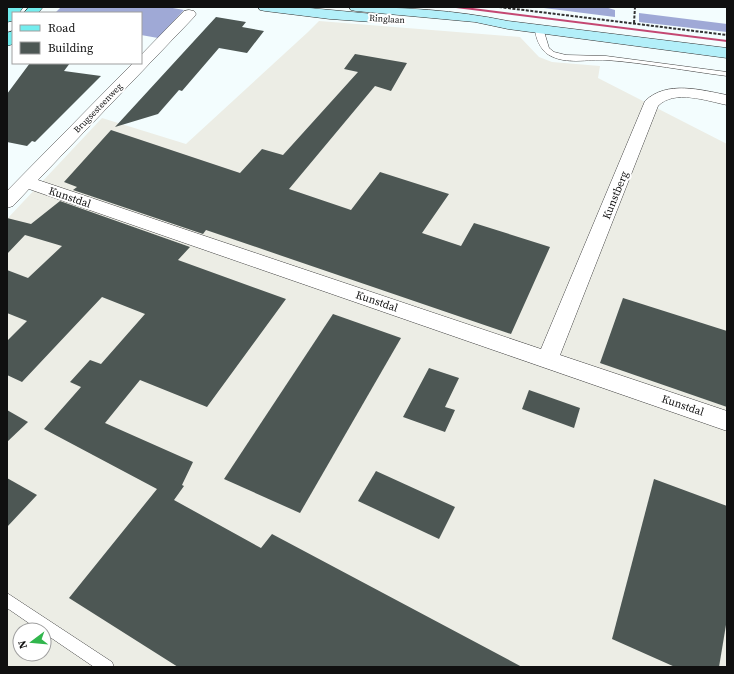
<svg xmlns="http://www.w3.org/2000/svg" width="734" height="674" font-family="'Source Serif 4',serif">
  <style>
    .industrial { fill: #ecede5; fill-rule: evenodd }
    .forest { fill: #9fa9d6 }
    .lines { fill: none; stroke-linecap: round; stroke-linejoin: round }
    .stream { fill: #c44772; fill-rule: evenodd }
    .building { fill: #4d5754 }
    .service-casing { stroke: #434343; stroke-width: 1 }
    .minor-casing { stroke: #434343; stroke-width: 1 }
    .secondary-casing { stroke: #323232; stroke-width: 1 }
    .primary-casing { stroke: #212121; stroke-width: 1 }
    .path { stroke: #323232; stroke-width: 2; stroke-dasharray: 3 1.5; stroke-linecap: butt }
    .service { fill: #fff; fill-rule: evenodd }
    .minor { fill: #fff; fill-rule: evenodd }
    .secondary { fill: #b3eff9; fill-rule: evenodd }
    .primary { fill: #73edee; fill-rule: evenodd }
    .labels { text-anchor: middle; stroke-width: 4; stroke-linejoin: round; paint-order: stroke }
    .far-street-label { font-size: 9px; fill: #101010; stroke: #fff }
    .street-label { font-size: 11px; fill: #101010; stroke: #fff }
  </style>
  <rect width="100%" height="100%" fill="#f3fdfe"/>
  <path class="industrial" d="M319 21 520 37 539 57 552 62 600 66 598 78 727 144V667H7V219L102 118 186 144 308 32ZM20 630H44V654H20Z"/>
  <g class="forest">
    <polygon points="61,7 167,7 184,10 158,38 141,35 141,13 55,13"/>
    <polygon points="536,7 605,7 615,10 615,17"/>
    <polygon points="639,13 727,24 727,32 639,22"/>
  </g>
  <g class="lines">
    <polygon class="stream" points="454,7 465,7 727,40 727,42 456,8"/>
  </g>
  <g class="building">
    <polygon points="216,17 246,22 242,27 264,31 247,53 219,48 182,91 179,90 158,114 115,127"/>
    <polygon points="355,54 407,63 391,91 375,86 289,189 351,210 380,172 449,194 422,233 461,246 474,223 550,247 511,334 206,230 203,234 73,190 77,187 64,182 111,130 240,173 262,149 283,155 358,72 344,69"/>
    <polygon points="30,63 70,63 64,71 101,76 35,142 32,141 27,146 7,142 7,94"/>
    <polygon points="60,201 190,247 178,260 286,299 207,407 140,380 105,423 193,462 182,485 184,486 174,500 261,548 272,534 522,667 178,667 69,598 157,489 44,429 81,387 70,382 90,360 101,364 145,314 102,297 22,382 7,375 7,341 27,321 7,313 7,270 28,278 62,246 25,235 7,254 7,218 31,224"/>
    <polygon points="623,298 727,331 727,407 600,363"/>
    <polygon points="333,314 401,338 300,513 224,479"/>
    <polygon points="429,368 459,378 445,407 455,410 445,432 403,417"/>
    <polygon points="529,390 580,408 574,428 522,409"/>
    <polygon points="7,410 28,422 7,442"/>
    <polygon points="376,471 455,507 439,539 358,501"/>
    <polygon points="7,478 37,495 7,527"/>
    <polygon points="654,479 727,506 727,619 719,667 675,667 612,639"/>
  </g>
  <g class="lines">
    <defs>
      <g id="service">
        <path d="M536 26H539L543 28 549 48 554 52 566 55 606 56 727 72V76C687 71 646 63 606 60 588 59 566 65 549 55 541 51 533 35 536 26Z"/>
        <polygon points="7,593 112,662 114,667 94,667 44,633 44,630 39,630 7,608"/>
      </g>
      <path id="minor" d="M189 10 194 11 196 14 194 17 38 180 541 349 645 101C667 80 701 90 727 95V105C707 101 674 89 658 106L560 355 727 411V431L29 189 13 206 7 208V191L133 63H141V55L184 11Z"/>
      <g id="secondary">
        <polygon points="258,7 299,7 373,14 378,15 380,18 378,21 373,22 330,19 265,11 260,10"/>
        <path d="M349 7C403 7 455 10 508 21L727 48V58L508 29 475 22 356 11 351 10Z"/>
      </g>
      <g id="primary">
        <polygon points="9,7 23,7 19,13 13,13 12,21 7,22 7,9"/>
        <polygon points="29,7 43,7 38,13 24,13"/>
        <polygon points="13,31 13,44 7,46 7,33"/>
      </g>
    </defs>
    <use href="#service" class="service-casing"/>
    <use href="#minor" class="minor-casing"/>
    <use href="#secondary" class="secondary-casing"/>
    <use href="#primary" class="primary-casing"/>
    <g class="path">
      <polyline points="499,7 727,35"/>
      <polyline points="634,23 635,7"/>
    </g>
    <use href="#service" class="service"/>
    <use href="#minor" class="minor"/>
    <use href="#secondary" class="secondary"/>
    <use href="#primary" class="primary"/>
  </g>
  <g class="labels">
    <g class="far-street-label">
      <text transform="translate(387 19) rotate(4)" y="3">Ringlaan</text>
      <text transform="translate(98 108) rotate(-46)" y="3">Brugsesteenweg</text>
    </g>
    <g class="street-label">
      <text transform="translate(615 195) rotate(-68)" y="4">Kunstberg</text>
      <text transform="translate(70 197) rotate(19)" y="4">Kunstdal</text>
      <text transform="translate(377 301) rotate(19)" y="4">Kunstdal</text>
      <text transform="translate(683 405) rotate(19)" y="4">Kunstdal</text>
    </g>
  </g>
  <rect width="734" height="674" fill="none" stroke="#101010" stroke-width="16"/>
  <rect x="12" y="12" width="130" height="52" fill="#ffffff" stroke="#9f9f9f"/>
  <rect x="20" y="25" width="20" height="6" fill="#73edee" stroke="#9f9f9f"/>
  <text x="48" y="32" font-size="12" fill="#101010">Road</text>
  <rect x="20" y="42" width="20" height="12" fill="#4d5754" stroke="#9f9f9f"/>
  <text x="48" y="52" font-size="12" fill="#101010">Building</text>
  <g transform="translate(32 642) rotate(254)"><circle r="19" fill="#ffffff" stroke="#9f9f9f"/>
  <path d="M0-3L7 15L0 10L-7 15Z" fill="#31b64d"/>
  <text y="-6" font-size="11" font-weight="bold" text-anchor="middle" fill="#101010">N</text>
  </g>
</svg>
